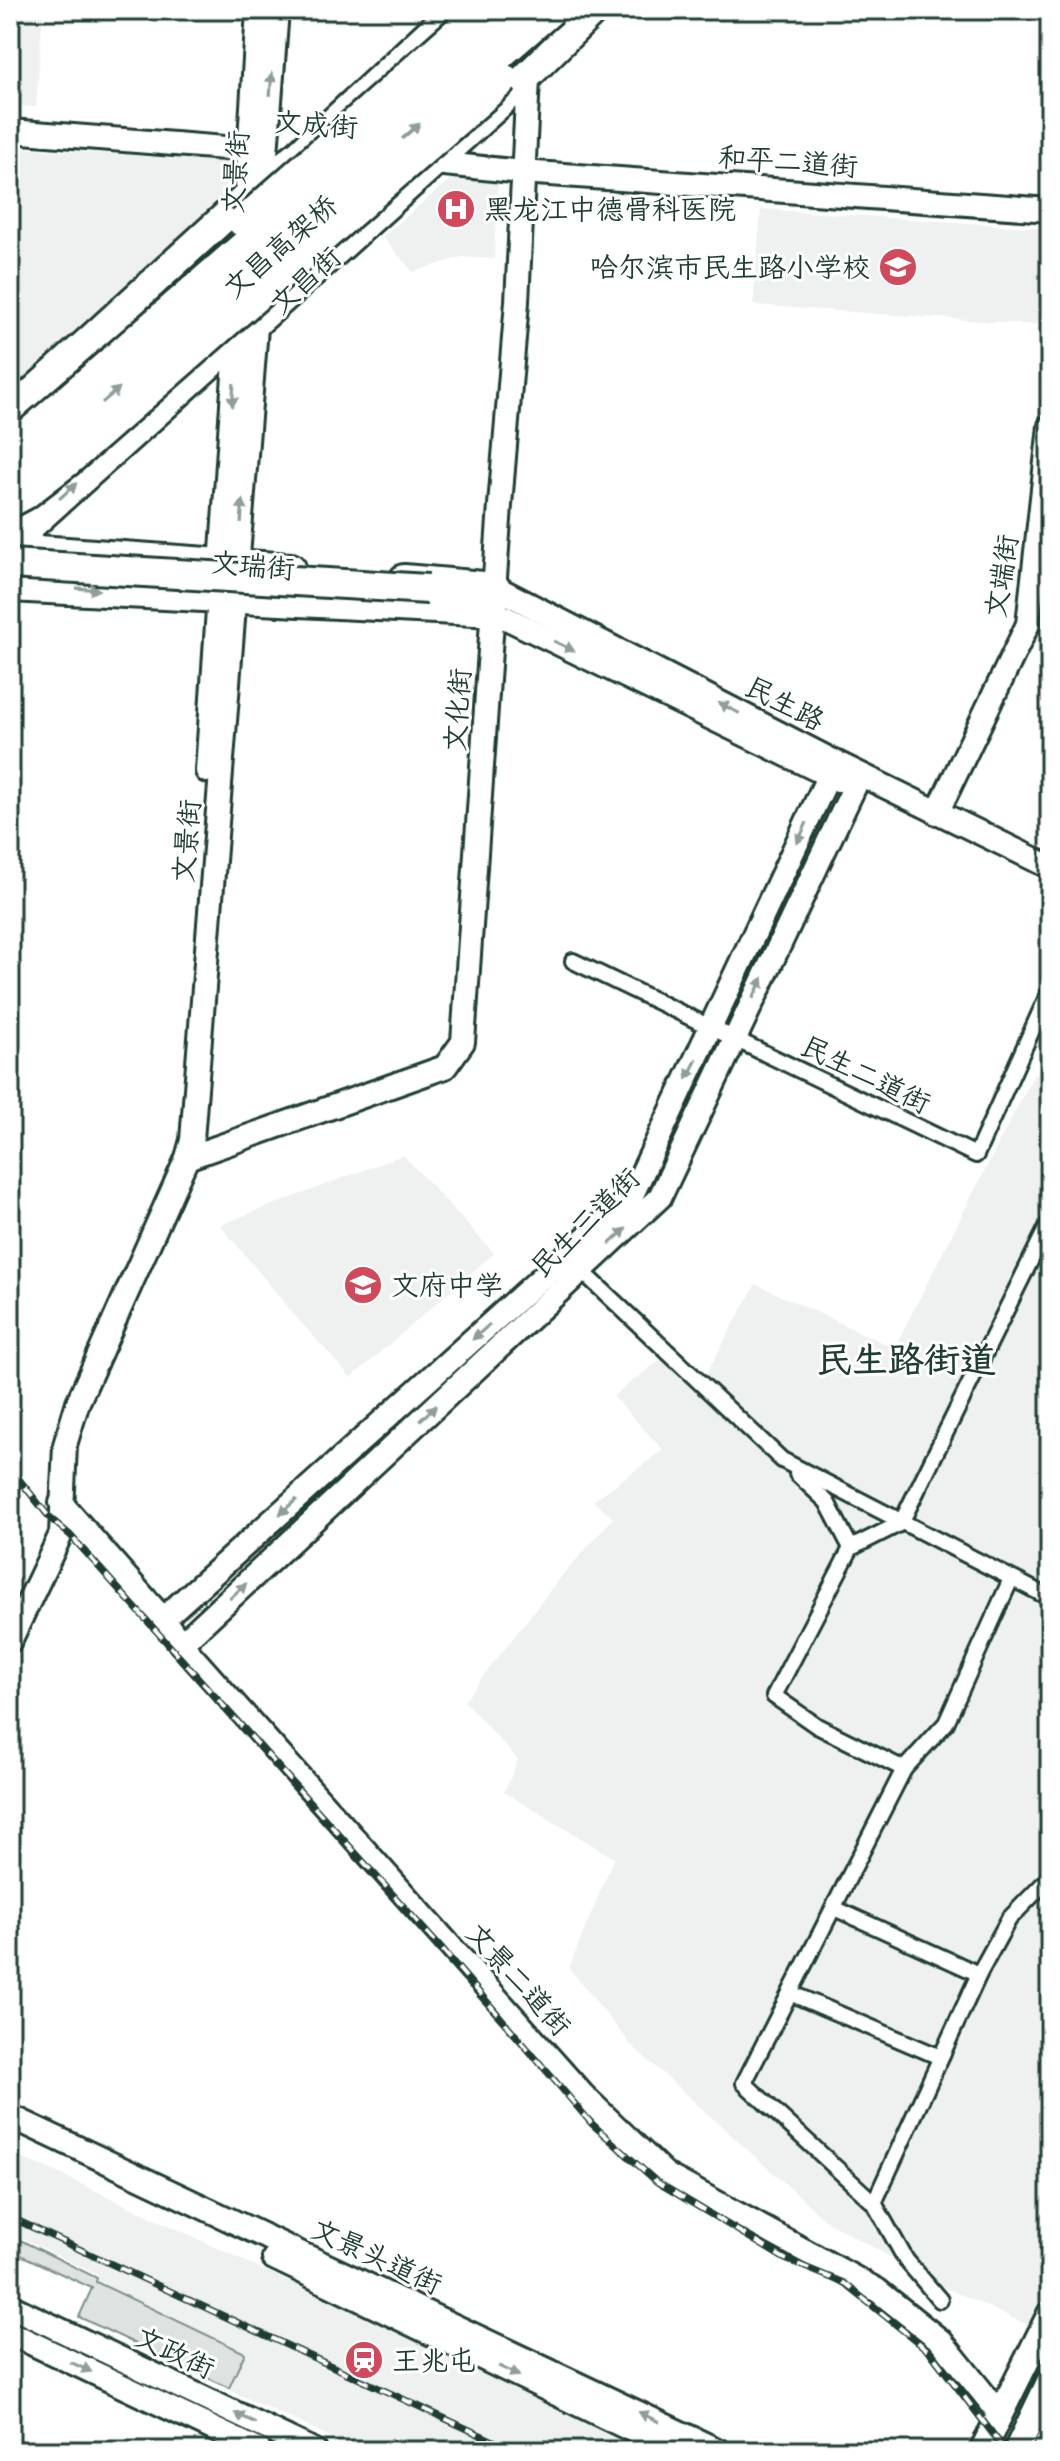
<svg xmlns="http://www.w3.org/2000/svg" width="1060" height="2461" font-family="Pangolin,'LXGW WenKai TC',sans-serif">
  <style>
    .built { fill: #eef1f0 }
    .green { fill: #dee3e2; stroke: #7e908b; stroke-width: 2 }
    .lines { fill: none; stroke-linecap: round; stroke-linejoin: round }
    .street-casing { stroke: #1f3d34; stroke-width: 20 }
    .secondary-casing { stroke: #1f3d34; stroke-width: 28 }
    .primary-casing { stroke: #1f3d34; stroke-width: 30 }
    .highway-casing { stroke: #1f3d34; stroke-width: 34 }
    .street { stroke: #fff; stroke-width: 14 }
    .secondary { stroke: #fff; stroke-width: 22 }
    .primary { stroke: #fff; stroke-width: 24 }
    .highway { stroke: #fff; stroke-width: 28 }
    .rail-casing { stroke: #1f3d34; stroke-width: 7 }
    .rail { stroke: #fff; stroke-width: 4; stroke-dasharray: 12; stroke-linecap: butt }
    .highway-bridge-casing { stroke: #1f3d34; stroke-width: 34; stroke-linecap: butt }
    .highway-bridge { stroke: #fff; stroke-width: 28 }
    .oneway { fill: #8f9e9a }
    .labels { text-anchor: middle; stroke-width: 6; stroke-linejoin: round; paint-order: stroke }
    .street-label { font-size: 28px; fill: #1f3d34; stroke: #fff }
    .poi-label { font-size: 28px; fill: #1f3d34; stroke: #fff; text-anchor: start }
    .district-label { font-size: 36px; font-weight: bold; fill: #1f3d34; stroke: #fff }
  </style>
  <rect width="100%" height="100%" fill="#fff"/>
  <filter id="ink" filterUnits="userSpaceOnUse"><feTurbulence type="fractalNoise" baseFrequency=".0125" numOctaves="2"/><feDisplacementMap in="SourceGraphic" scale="16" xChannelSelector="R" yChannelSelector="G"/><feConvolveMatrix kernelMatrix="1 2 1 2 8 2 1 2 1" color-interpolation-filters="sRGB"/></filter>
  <g filter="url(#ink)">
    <g class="built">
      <polygon points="10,10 43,10 36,107 10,106"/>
      <polygon points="10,147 238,163 240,204 10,417"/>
      <polygon points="453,177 498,181 494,259 462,257 413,272 382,237"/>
      <polygon points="761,209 1043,228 1037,325 753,305"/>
      <polygon points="1050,597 1050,660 1036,653 1037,628"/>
      <polygon points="1034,1074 1050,1080 1050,2286 1030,2326 948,2289 829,2223 630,2044 569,1968 614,1858 504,1792 518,1760 464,1701 559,1579 613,1518 593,1501 663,1450 613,1396 672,1351 706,1374 756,1284 894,1348"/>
      <polygon points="403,1155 494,1253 351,1378 296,1317 220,1225"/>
      <polygon points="10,2154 47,2168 651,2451 361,2451 229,2390 246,2352 97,2281 99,2276 10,2232"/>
    </g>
    <polygon class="green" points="10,2235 97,2278 96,2282 245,2353 229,2388 79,2317 92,2288 10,2250"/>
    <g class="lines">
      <defs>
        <g id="street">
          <polyline points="573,961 976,1155 1050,990"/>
          <polyline points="581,1270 782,1460 1050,1598"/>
          <polyline points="797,1474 827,1502 851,1548"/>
          <polyline points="1011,1579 946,1723 904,1769 817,1726 774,1696 851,1548 901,1523 1050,1221"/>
          <polyline points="904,1769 744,2083 874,2203 906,2260 940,2300"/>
          <polyline points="834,1908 979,1974"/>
          <polyline points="790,1993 940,2057"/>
          <polyline points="874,2203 979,1974 1009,1919 1050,1877"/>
        </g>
        <g id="secondary">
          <polyline points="10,131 263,151"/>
          <polyline points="425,162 522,172 1050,210"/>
          <polyline points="263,193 277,10"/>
          <polyline points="246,204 258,10"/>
          <polyline points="495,587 835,762 1050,867"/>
          <polyline points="494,612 838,780"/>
          <polyline points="207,771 237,331"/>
          <polyline points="937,813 1028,624 1050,426"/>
          <polyline points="187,1158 445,1067 463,1042 500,505 517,302 528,78"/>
          <polyline points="61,1503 163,1619 181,1644 583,2095 666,2175 877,2290 941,2341 1000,2414"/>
          <polyline points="163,1619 631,1197 835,762"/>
          <polyline points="10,1641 61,1534 65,1445 78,1402 187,1158 192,1140 257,315"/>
          <polyline points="181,1644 660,1197 860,775"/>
          <polyline points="10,2116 719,2451"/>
          <polyline points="274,2258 675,2451"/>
          <polyline points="10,2306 315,2451"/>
          <polyline points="10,2333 260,2451"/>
        </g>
        <g id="primary">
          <polyline points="982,2451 1050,2314"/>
          <polyline points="1016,2451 1050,2380"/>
          <polyline points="1044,2451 1050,2438"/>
        </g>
        <g id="highway">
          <polyline points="10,413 263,182 299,154 454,10"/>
          <polyline points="10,544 501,102 594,10"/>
          <polyline points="10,548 291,568"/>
          <polyline points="404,579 495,587"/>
          <polyline points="10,587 494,612"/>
        </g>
      </defs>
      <use href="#street" class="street-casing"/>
      <use href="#secondary" class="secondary-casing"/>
      <use href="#primary" class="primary-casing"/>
      <use href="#highway" class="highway-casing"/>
      <use href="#street" class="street"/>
      <use href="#secondary" class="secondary"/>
      <use href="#primary" class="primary"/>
      <use href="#highway" class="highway"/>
      <defs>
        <g id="rail">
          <polyline points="10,1468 50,1518 70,1535 441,1948 592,2124 657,2182 785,2259 844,2283 930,2352 1006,2451"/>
          <polyline points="10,2217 515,2451"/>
        </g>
      </defs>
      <use href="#rail" class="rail-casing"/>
      <use href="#rail" class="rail"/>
      <defs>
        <g id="highway-bridge">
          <polyline points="242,222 481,10"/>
          <polyline points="10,449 514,10"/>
          <polyline points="10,483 552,10"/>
          <polyline points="10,503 25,495 69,461 505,79"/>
          <polyline points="10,564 428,589"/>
        </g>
      </defs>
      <use href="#highway-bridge" class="highway-bridge-casing"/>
      <use href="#highway-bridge" class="highway-bridge"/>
    </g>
    <defs><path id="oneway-solid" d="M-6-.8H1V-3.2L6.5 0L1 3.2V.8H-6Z" transform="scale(2)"/></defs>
    <g class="oneway">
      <use href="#oneway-solid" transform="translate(271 84) rotate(-86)"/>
      <use href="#oneway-solid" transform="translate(411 131) rotate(-41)"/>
      <use href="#oneway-solid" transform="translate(111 395) rotate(-41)"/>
      <use href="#oneway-solid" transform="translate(233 395) rotate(94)"/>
      <use href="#oneway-solid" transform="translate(68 491) rotate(-42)"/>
      <use href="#oneway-solid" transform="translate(242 511) rotate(-86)"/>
      <use href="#oneway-solid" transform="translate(88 589) rotate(4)"/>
      <use href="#oneway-solid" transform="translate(564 646) rotate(26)"/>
      <use href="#oneway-solid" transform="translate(729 708) rotate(-153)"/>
      <use href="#oneway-solid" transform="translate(802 833) rotate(115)"/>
      <use href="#oneway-solid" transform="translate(758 988) rotate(-64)"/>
      <use href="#oneway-solid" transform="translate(692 1069) rotate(116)"/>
      <use href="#oneway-solid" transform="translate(618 1236) rotate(-43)"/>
      <use href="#oneway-solid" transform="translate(481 1332) rotate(138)"/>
      <use href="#oneway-solid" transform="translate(428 1413) rotate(-43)"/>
      <use href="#oneway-solid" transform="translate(288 1507) rotate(138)"/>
      <use href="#oneway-solid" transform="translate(238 1591) rotate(-43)"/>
      <use href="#oneway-solid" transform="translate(81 2367) rotate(25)"/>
      <use href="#oneway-solid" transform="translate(509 2371) rotate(26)"/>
      <use href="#oneway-solid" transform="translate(649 2417) rotate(-154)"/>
      <use href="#oneway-solid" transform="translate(245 2418) rotate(-155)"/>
    </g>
  </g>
  <defs>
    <symbol id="hospital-disc" viewBox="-11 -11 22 22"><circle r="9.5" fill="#d1495b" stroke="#fff"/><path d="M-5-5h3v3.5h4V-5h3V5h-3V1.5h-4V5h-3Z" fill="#fff"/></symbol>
    <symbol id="school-disc" viewBox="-11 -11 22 22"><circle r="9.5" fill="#d1495b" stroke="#fff"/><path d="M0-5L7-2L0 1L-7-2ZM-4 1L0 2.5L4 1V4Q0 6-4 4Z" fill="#fff"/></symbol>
    <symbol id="station-disc" viewBox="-11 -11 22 22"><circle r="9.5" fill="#d1495b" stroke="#fff"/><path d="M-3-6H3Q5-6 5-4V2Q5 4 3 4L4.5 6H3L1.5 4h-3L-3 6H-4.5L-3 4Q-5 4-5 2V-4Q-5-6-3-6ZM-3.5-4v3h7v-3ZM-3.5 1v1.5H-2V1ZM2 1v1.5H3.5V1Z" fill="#fff"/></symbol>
  </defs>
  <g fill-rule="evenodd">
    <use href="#hospital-disc" x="434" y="187" width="44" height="44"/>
    <use href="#school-disc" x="876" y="245" width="44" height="44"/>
    <use href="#school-disc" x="341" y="1263" width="44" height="44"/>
    <use href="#station-disc" x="342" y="2338" width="44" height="44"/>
  </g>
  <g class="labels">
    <g class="street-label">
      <text transform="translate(316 124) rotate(4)" y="10">文成街</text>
      <text transform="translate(788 161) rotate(4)" y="10">和平二道街</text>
      <text transform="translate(235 172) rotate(-86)" y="10">文景街</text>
      <text transform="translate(280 246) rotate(-41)" y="10">文昌高架桥</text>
      <text transform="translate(305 280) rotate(-42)" y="10">文昌街</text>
      <text transform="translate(253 565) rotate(5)" y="10">文瑞街</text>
      <text transform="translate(1001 576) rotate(-81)" y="10">文端街</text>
      <text transform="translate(785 703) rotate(27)" y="10">民生路</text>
      <text transform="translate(457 710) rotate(-86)" y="10">文化街</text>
      <text transform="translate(186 841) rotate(-85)" y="10">文景街</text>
      <text transform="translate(866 1074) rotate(26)" y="10">民生二道街</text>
      <text transform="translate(585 1222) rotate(-45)" y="10">民生三道街</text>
      <text transform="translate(519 1979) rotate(48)" y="10">文景二道街</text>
      <text transform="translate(377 2256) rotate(25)" y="10">文景头道街</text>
      <text transform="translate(175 2352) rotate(25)" y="10">文政街</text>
    </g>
    <g class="poi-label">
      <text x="484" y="219">黑龙江中德骨科医院</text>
      <text x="870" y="277" text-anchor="end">哈尔滨市民生路小学校</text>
      <text x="391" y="1295">文府中学</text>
      <text x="392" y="2370">王兆屯</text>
    </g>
    <g class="district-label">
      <text x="906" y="1372">民生路街道</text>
    </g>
  </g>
  <rect width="1060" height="2461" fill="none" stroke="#fff" stroke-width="40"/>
  <rect x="20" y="20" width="1020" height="2421" fill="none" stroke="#1f3d34" stroke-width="3" filter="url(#ink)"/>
</svg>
